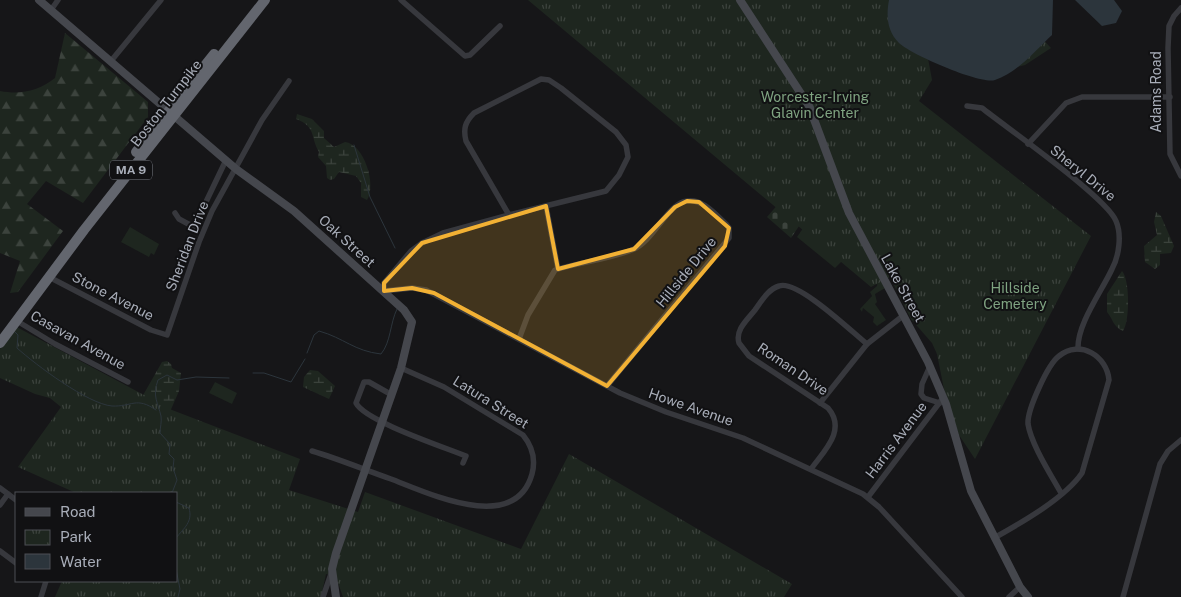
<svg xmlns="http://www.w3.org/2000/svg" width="1181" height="597" font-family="'Public Sans',sans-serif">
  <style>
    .grass { fill: #1e261f }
    .forest { fill: url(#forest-firs) }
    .wetland { fill: url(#wetland-marsh) }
    .cemetery { fill: url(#cemetery-stones) }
    .park { fill: url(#park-tufts) }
    .water { fill: #2c353c }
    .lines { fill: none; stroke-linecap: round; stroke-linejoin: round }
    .stream { stroke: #2c353c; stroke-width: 1 }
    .street { stroke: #37383d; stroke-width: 5.5 }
    .secondary { stroke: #45474d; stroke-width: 8 }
    .highway { stroke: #63666e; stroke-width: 10 }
    .marked { fill: #f2b134; fill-opacity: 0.2; stroke: #f2b134; stroke-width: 4; stroke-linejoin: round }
    .labels { text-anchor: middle; stroke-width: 4; stroke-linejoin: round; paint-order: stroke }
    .shield { fill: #111113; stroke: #7b7e86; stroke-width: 1 }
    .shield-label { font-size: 12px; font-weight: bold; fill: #a8adb8 }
    .street-label { font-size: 14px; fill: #a8adb8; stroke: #111113 }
    .park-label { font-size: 14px; fill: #7fa381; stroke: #111113 }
  </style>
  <defs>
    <pattern id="forest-firs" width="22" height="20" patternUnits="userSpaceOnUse" patternTransform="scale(1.25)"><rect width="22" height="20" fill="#1e261f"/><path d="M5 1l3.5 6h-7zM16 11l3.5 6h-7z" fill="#3c433d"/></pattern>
    <pattern id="wetland-marsh" width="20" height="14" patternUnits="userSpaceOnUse" patternTransform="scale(1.25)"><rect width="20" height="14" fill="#1e261f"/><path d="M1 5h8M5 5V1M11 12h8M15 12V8" fill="none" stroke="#3c433d"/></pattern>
    <pattern id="cemetery-stones" width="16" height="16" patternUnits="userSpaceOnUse" patternTransform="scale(1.25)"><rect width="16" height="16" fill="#1e261f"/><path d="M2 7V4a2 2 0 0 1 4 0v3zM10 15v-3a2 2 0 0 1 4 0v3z" fill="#3c433d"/></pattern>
    <pattern id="park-tufts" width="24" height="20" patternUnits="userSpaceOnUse" patternTransform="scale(1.25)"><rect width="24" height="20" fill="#1e261f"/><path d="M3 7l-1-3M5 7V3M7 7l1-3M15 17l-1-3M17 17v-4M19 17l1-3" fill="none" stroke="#3c433d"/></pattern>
  </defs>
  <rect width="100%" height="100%" fill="#161618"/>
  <g class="grass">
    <polygon points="814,212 853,250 835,268 797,237"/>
    <polygon points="130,227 159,244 154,255 151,253 149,257 121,242"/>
    <polygon points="878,276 885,288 875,294 877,302 875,304 886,320 877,326 873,322 874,317 863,308 862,312 860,309 872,296 870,292 877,286"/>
    <polygon points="215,382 237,393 232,404 209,393"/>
  </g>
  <path class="forest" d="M65 33 148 102V117L83 203 46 181 27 204 63 231 18 292 10 293 20 261 0 253V91C21 95 38 91 55 78Z"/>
  <g class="wetland">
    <path d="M297 114 312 119 324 131V138L334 147 345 142C364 144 377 185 367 200L361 197V183L356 176 339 172 334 179 330 180 327 178 326 166 318 157 319 152C310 137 317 127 296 119Z"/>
    <polygon points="1156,212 1161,216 1174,246 1171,253 1160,254 1160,265 1155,269 1145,262 1144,246 1157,235 1154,222"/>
    <path d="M1122 271C1130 280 1130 321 1123 331 1113 327 1113 319 1107 312V294Z"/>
    <polygon points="167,361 171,364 172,368 181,373 179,391 169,414 142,397 162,362"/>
    <polygon points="310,370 318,371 335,386 329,399 303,387 304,377"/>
  </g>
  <polygon class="cemetery" points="793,187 813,205 791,238 767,217"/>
  <g class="park">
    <polygon points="528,0 1006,0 1051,48 1025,65 1005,70 925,42 932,80 919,101 1091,236 975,459 959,435 944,389 937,354 932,343 911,319 890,277 871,287"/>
    <polygon points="11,324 172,410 300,459 289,490 358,512 365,492 521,549 569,454 792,584 784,597 343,597 336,577 326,574 321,597 55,597 62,581 176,581 176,493 76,493 18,467 61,407 50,398 35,394 0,378 0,339"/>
  </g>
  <g class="water">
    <path d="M889 0H1053L1052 35C1035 51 1018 72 995 80 981 85 910 54 899 43 887 31 886 16 889 0Z"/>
    <polygon points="1075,0 1114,0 1122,11 1116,23 1102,26"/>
  </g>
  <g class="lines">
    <g class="stream">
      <polyline points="354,145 370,197 395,248"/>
      <path d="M15 332 18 335 17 348C36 365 88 404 112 406 132 407 136 396 156 410"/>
      <path d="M307 353 314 335 319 331C344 338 354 351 381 354 391 342 390 323 397 309"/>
      <polyline points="253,373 264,373 291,382 305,359"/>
      <path d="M172 493 177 480 173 468 174 459 169 454 170 444 160 433C160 428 162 421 161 416 158 403 152 396 158 380L167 375 177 380 196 377 229 378"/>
      <path d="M176 502 189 508C193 522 184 528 176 538"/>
      <polyline points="176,569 180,589 178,597"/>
    </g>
    <g class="street">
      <polyline points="401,0 465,56 470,55 500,26"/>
      <polyline points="1181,8 1174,16 1169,26 1168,48 1170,154 1181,176"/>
      <polyline points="51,10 58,0"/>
      <polyline points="111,61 161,0"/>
      <path d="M541 79 549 80 561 88 616 132 626 145 628 157 619 175 606 191 509 215 466 141C463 129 465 122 474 113Z"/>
      <path d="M967 106 982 108C1007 128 1106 197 1116 221 1122 235 1119 256 1112 269 1102 291 1077 324 1078 349"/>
      <polyline points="1028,144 1066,103 1082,97 1170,97"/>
      <polyline points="546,206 558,269"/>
      <polyline points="175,213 179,219 194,227 226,160"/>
      <polyline points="509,215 443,233 422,243 411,251 384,283 384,291 412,288 426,290 620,393 666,412 743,438 863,494 879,507 962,597"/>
      <polyline points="49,277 151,330 167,335 199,242 212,211 262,120 289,81"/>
      <polyline points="17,321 55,344 128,382"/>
      <path d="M519 339 528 315 555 270C579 262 612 259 634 249 654 240 668 203 687 201 702 198 716 215 726 224L729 228V238L607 386"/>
      <polyline points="930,366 922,384 921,394 924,398 940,403"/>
      <path d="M392 395 369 382H364L356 403C365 421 444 447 466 456L463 463"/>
      <polyline points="820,403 867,344 904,315"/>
      <path d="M312 451C339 459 365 470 391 479 428 493 515 535 532 474 536 459 532 446 523 435L444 387 401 368"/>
      <path d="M811 469C824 451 847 430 828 408L749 356 739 343C735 330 747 320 755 310 761 302 768 289 779 286 797 279 851 331 867 344"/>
      <polyline points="0,488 16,500"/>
      <polyline points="868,497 943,398"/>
      <polyline points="0,505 8,494"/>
      <path d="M994 538C1021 523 1065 498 1082 473L1109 380C1107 356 1080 339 1059 356 1048 364 1027 410 1028 424 1031 444 1051 475 1061 493"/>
      <polyline points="0,551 16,563"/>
      <polyline points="41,597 46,581"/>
      <polyline points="323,597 332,571"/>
      <polyline points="1009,597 1020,587"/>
      <polyline points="1123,597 1160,464 1168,451 1181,440"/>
    </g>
    <g class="secondary">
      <polyline points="39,0 236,169 294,211 404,310 412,322 401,368 336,553 332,569 336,597"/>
      <polyline points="740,0 809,106 849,213 928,362 946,404 971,491 1020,587 1028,597"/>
    </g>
    <g class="highway">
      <polyline points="136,152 214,54"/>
      <polyline points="0,343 84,230 265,0"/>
    </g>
  </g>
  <path class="marked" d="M687 201 699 202 729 228 725 246 607 386 434 293 412 288 384 291V283L422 243 546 206 558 269 634 249 675 207Z"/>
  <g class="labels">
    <rect class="shield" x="110" y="160.5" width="42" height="19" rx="4"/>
    <g class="shield-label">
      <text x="131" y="174">MA 9</text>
    </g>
    <g class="street-label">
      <text transform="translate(1156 92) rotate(-90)" y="5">Adams Road</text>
      <text transform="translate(166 103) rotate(-52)" y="5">Boston Turnpike</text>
      <text transform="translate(1083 173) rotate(39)" y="5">Sheryl Drive</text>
      <text transform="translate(347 241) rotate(42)" y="5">Oak Street</text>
      <text transform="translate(187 246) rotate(-69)" y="5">Sheridan Drive</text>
      <text transform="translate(686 272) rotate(-51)" y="5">Hillside Drive</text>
      <text transform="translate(903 288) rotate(61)" y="5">Lake Street</text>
      <text transform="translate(113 296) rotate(27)" y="5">Stone Avenue</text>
      <text transform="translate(78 340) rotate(29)" y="5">Casavan Avenue</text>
      <text transform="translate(793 369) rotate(34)" y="5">Roman Drive</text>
      <text transform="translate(491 402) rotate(32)" y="5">Latura Street</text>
      <text transform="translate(691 407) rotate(19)" y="5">Howe Avenue</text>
      <text transform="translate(896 440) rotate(-53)" y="5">Harris Avenue</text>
    </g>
    <g class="park-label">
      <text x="815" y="102">Worcester-Irving<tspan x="815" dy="16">Glavin Center</tspan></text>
      <text x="1015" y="293">Hillside<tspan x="1015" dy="16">Cemetery</tspan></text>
    </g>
  </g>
  <rect x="15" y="492" width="162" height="90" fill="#111113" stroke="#4d4f55"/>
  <rect x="25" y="508" width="25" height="8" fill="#45474d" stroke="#4d4f55"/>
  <text x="60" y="517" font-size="15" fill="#a8adb8">Road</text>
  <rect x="25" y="530" width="25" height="15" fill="url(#park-tufts)" stroke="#4d4f55"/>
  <text x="60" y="542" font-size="15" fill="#a8adb8">Park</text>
  <rect x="25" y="554" width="25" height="15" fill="#2c353c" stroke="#4d4f55"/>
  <text x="60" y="567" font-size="15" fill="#a8adb8">Water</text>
</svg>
